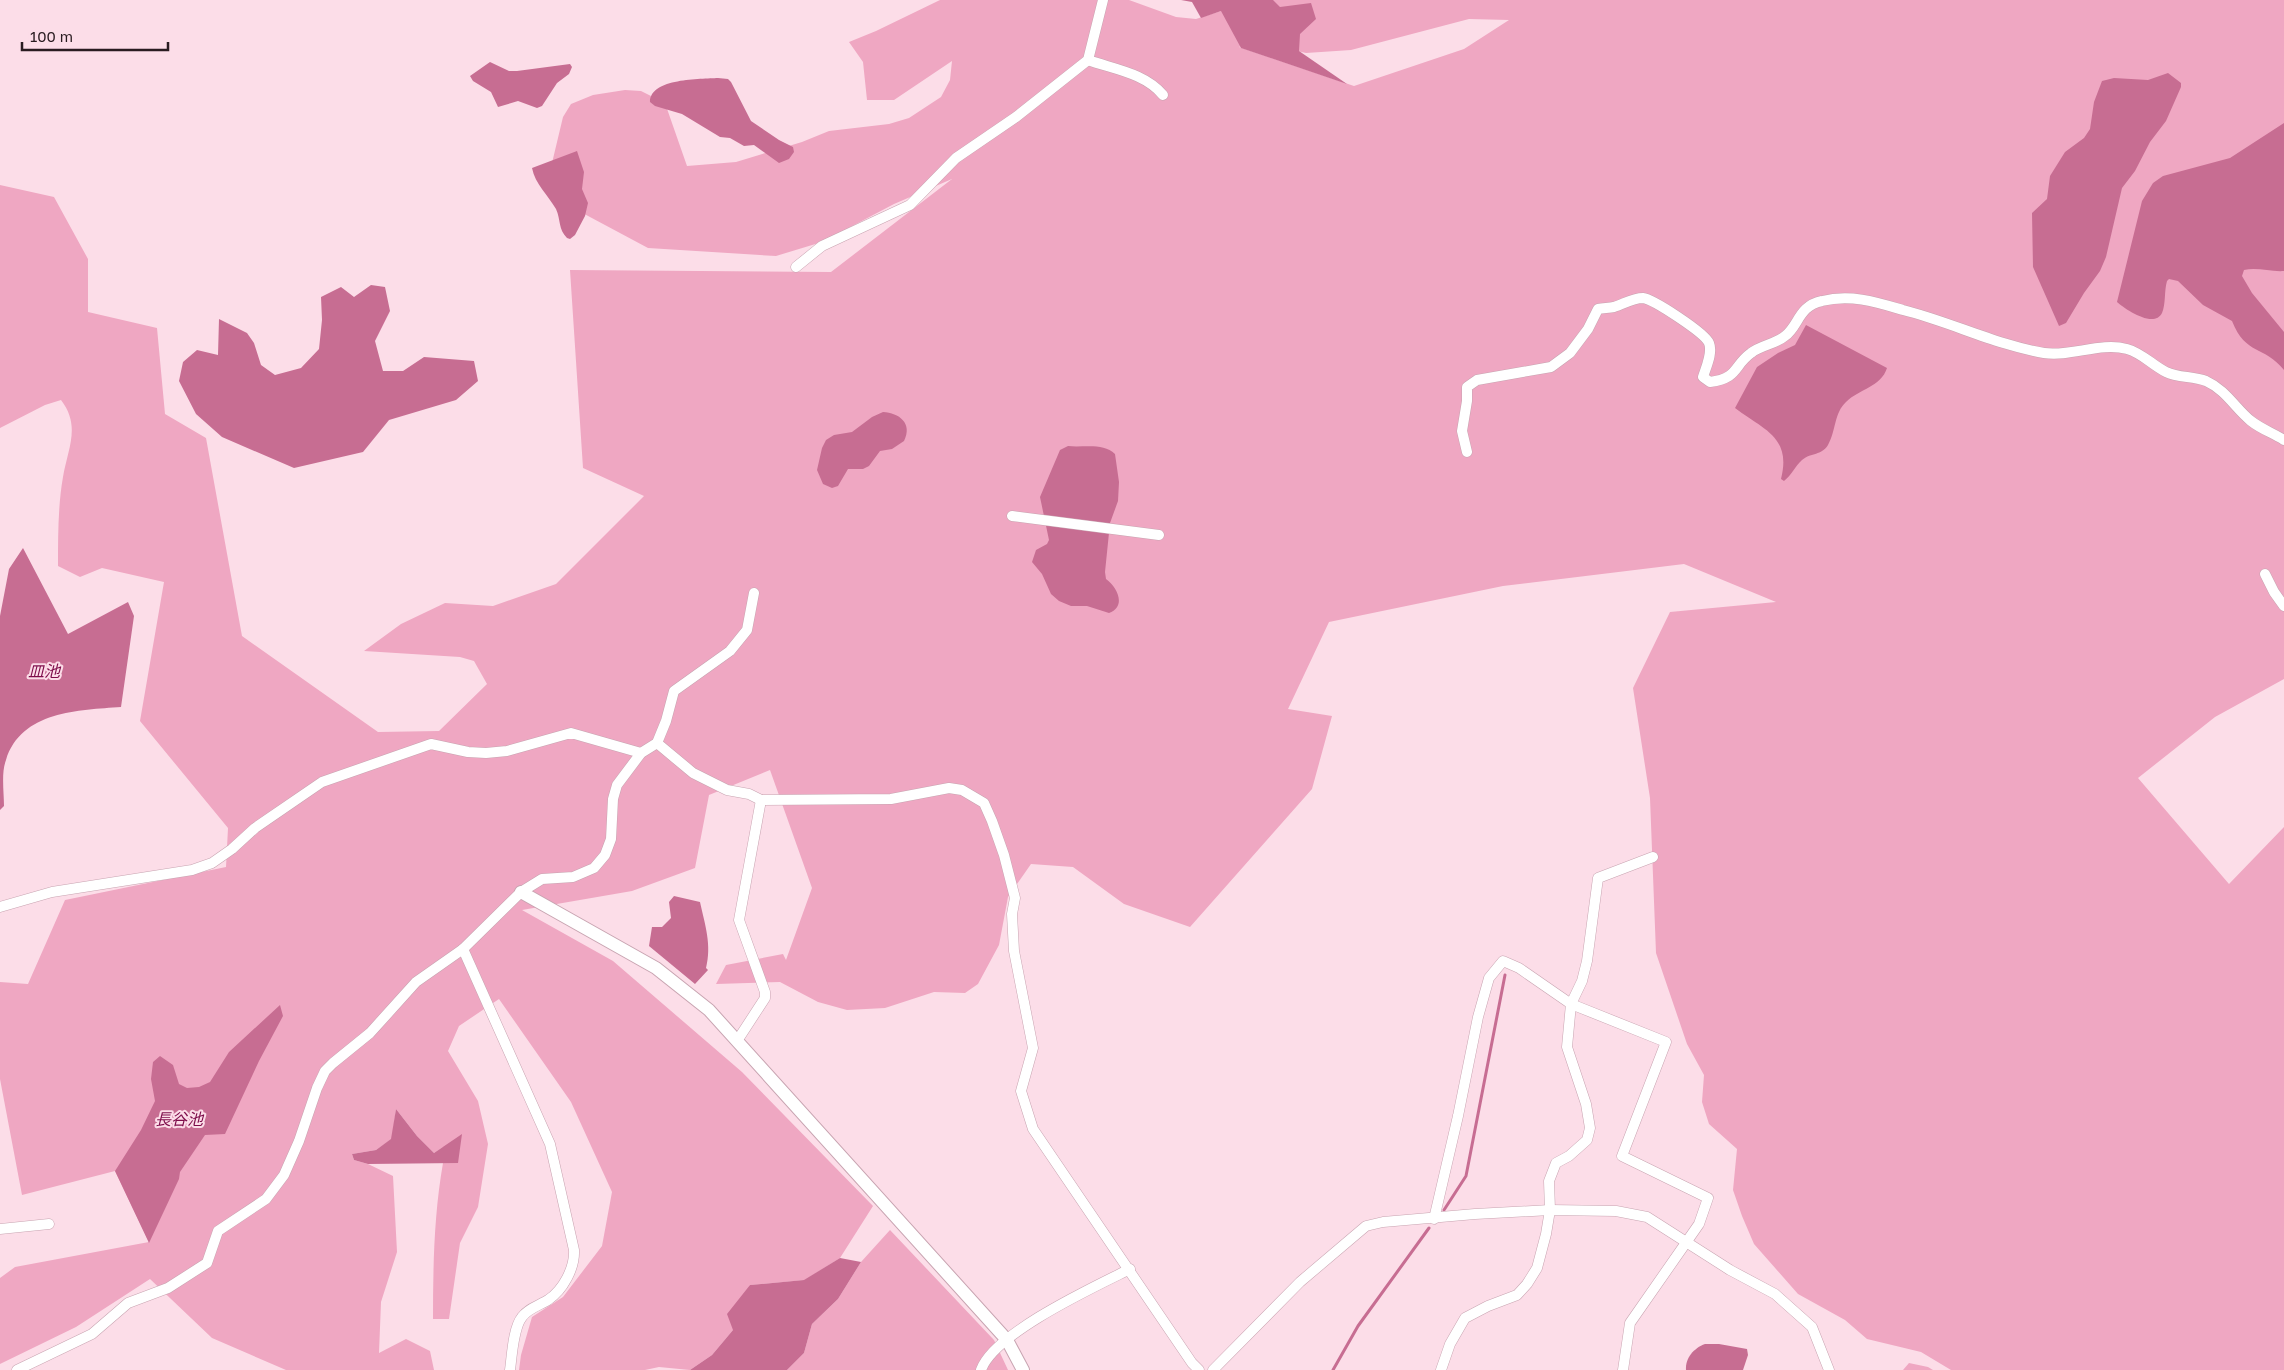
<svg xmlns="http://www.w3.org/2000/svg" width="2284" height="1370" font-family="'Golos Text','Noto Sans JP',sans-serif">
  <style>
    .green { fill: #efa7c2; fill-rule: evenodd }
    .water { fill: #c76d92 }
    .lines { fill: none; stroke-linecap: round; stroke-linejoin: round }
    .stream { stroke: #c76d92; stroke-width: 3 }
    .minor-casing { stroke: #c8a4b1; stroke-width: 11 }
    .tertiary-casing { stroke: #c8a4b1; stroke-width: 14 }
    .minor { stroke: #fff; stroke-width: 10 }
    .tertiary { stroke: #fff; stroke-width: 12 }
    .labels { text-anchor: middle; stroke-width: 4; stroke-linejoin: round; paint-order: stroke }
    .water-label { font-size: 16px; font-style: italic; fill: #7d0c4a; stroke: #fcdde8 }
  </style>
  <rect width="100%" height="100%" fill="#fcdde8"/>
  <g class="green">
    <path d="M940 0H1129L1176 17 1196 19 1221 11 1227 0H2284V679L2215 717 2138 778 2229 884 2284 827V1370H1951L1921 1352 1867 1339 1845 1320 1798 1294 1754 1244 1742 1216 1733 1190 1737 1149 1709 1124 1702 1102 1704 1075 1687 1044 1656 953 1650 798 1633 688 1670 612 1776 602 1684 564 1503 586 1329 622 1288 709 1332 716 1312 789 1190 927 1124 904 1073 867 1031 864 1008 897 999 945 978 984 965 993 934 992 885 1008 847 1010 818 1002 780 982 716 984 726 965 783 954 786 960 812 888 770 770 709 795 695 868 632 891 522 910 613 961 742 1072 873 1206 840 1258 805 1280 750 1285 733 1330 712 1355 690 1370 659 1367 645 1370H519L521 1355 532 1317 563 1297 602 1246 612 1192 571 1102 499 999 459 1026 448 1051 478 1101 488 1144 478 1207 460 1243 449 1319H433C433 1267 434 1214 443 1163L458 1162 443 1147 434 1153 417 1136 396 1109 392 1139 376 1150 352 1154 354 1160 368 1164 393 1176 397 1252 381 1302 379 1353 406 1339 430 1351 434 1370H286L212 1338 150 1279 76 1327 0 1364V1278L15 1267 149 1242 115 1171 22 1195 0 1079V982L28 984 65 900 226 867 228 828 140 721 164 582 102 568 80 577 58 566C58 537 58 505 63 477 68 448 81 426 61 400L45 405 0 428V185L54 197 88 259V312L157 328 165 414 206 438 242 636 378 732 439 731 487 684 474 661 460 657 364 651 401 624 445 603 493 606 556 584 644 496 583 468 570 270 831 272 952 179 894 204 822 242 776 256 648 248 575 209 552 163 563 117 571 104 593 95 625 90 641 91 665 103 687 166 736 162 802 142 829 131 889 124 909 118 941 97 950 80 952 61 894 100H867L863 62 849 42 876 31ZM1469 19 1509 20 1464 49 1354 86 1239 47 1253 41 1306 53 1351 50Z"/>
    <polygon points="890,1230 994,1340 1008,1370 787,1370 804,1353 812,1324 838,1299 861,1262"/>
    <polygon points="1909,1363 1928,1367 1933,1370 1903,1370"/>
  </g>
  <g class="water">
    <polygon points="1181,0 1273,0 1280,7 1311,3 1316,19 1300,34 1299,51 1347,84 1241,48 1221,11 1201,18 1192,2"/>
    <polygon points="490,62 509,71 517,71 570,64 572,67 569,74 557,83 542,106 537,108 518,101 498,107 491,92 473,81 470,76"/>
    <polygon points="2168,73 2181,83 2181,87 2166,121 2150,142 2135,171 2122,188 2106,257 2100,271 2084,293 2066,323 2059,326 2033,267 2032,213 2047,199 2050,176 2065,152 2084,138 2090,129 2094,102 2102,81 2114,78 2148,80"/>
    <path d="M718 78 728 79 731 82 751 121 779 140 793 147 794 152 789 159 779 163 754 145 744 146 730 138 720 137 682 114 655 106 650 102C650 78 701 79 718 78Z"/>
    <path d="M2284 123V271C2271 272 2257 267 2244 270L2242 276 2252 293 2284 332V370C2264 345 2246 356 2232 321L2203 305 2178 281 2169 279 2167 281C2164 291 2166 304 2162 313 2154 329 2125 309 2117 302L2142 201 2153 183 2163 176 2230 158Z"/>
    <path d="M577 151 584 172 582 189 588 203 585 216 575 235 570 239 567 238C558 229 561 220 556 209 548 195 535 184 532 168Z"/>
    <polygon points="371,285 385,287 390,311 375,341 383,371 403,371 424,357 474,361 478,381 456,400 389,420 363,452 294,468 222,437 196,414 179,381 183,362 197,350 218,355 219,319 247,333 254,343 261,365 275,375 301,368 319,349 322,320 321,297 341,287 354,297"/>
    <path d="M1806 325 1887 368C1881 387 1859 389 1846 402 1834 413 1836 431 1828 445 1821 456 1812 452 1802 460 1795 466 1792 475 1784 481L1781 479C1792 436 1762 429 1735 408L1757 367 1778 353 1795 345Z"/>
    <path d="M883 412C899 413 913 423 904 441L892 449 880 451 869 466 863 469H848L838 486 832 488 823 484 817 470 822 448 826 440 834 435 852 432 872 417Z"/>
    <path d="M1068 446C1083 448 1103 442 1115 454L1119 482 1118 501 1110 523 1105 572 1106 579C1117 587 1127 606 1109 613L1087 606H1071L1059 601 1051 594 1042 574 1032 562 1036 550 1047 544 1049 540 1040 497 1060 450Z"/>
    <path d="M23 548 68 634 128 602 134 616 121 707C79 710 21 711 6 760 1 773 4 792 4 806L0 810V616L9 569Z"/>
    <path d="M674 896 700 902C705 925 712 945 706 968L708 970 695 984 649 946 652 927H662L671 918 669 902Z"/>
    <polygon points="280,1005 283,1016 259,1061 225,1134 205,1135 180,1172 179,1179 149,1243 115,1171 141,1130 155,1101 151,1079 153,1062 160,1056 173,1065 179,1084 187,1088 199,1087 210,1082 229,1052"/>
    <polygon points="396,1109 417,1136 434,1153 462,1134 458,1163 368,1164 354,1160 352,1154 376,1150 391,1139"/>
    <polygon points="840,1258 861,1262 838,1299 812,1324 804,1353 787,1370 690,1370 712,1355 733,1330 727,1314 750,1285 804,1280"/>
    <path d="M1705 1344H1719L1747 1349 1748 1355 1743 1370H1686C1685 1358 1694 1348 1705 1344Z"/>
  </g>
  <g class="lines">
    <g class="stream">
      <polyline points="1444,1210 1466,1176 1505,975"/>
      <polyline points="1333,1370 1358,1326 1429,1228"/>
    </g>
    <defs>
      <g id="minor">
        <path d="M1088 60C1113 69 1145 73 1163 95"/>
        <polyline points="796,267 822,246 910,205 956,158 1016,117 1088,60 1103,0"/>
        <path d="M1467 452 1462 431 1467 401V387L1477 380 1551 367 1570 353 1588 329 1598 309C1603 308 1609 308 1614 307 1624 304 1632 298 1643 298 1653 299 1705 333 1709 343 1713 353 1706 367 1703 377L1710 382C1739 378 1733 366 1751 353 1761 345 1776 344 1785 336 1799 326 1798 306 1822 301 1851 294 1876 302 1903 310 1951 322 1996 345 2044 353 2071 357 2100 342 2127 349 2142 353 2152 365 2166 372 2178 378 2193 376 2206 381 2226 390 2235 408 2251 421 2261 429 2273 433 2284 440"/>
        <polyline points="1012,516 1159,535"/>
        <polyline points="2265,574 2274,592 2284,606"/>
        <polyline points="657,743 693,773 727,790 749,794 761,800 891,799 949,788 962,790 984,803 992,821 1004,855 1015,898 1012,914 1014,951 1033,1048 1021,1091 1033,1129 1192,1363 1199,1370"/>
        <polyline points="0,907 52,892 192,870 212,863 232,849 255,828 322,782 431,744 468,752 486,753 507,751 571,733 641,753"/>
        <path d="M463 949 550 1144 574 1250C575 1268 563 1290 548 1300 540 1305 527 1309 522 1317 513 1328 512 1356 510 1370"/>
        <polyline points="737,1041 765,998 765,992 739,920 761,800"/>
        <polyline points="1434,1219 1458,1116 1478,1017 1489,978 1503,961 1519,968 1571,1004 1666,1042 1622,1156 1708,1198 1699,1224 1630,1323 1623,1370"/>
        <polyline points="0,1229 49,1224"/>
        <polyline points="17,1370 92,1334 128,1303 168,1288 207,1263 218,1231 266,1199 284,1175 299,1141 317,1088 325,1071 333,1063 370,1033 416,982 463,949 521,892 542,879 573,877 594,868 605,855 611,839 613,799 617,785 641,753 657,743 666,721 674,691 730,651 747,630 754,593"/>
        <path d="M981 1370C994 1333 1094 1287 1130 1269"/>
        <polyline points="1213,1370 1300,1282 1366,1226 1383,1222 1475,1214 1550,1210 1616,1211 1647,1217 1730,1270 1775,1294 1812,1327 1829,1370"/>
        <polyline points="1441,1370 1450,1344 1465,1318 1488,1306 1517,1295 1527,1284 1537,1268 1546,1234 1550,1210 1549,1181 1556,1163 1569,1156 1587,1140 1590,1128 1586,1104 1567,1047 1571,1004 1582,981 1587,961 1598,878 1653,857"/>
      </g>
      <polyline id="tertiary" points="521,892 656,968 709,1010 1007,1340 1023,1370"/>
    </defs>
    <use href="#minor" class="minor-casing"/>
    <use href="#tertiary" class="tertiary-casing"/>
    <use href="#minor" class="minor"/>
    <use href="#tertiary" class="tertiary"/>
  </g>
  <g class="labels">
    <g class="water-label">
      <text x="44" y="677">皿池</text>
      <text x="179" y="1125">長谷池</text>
    </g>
  </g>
  <path d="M22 42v8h146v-8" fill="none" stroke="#291b20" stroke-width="2.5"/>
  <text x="30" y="42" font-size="15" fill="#291b20" stroke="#fcdde8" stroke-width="4" paint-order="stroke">100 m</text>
</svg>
